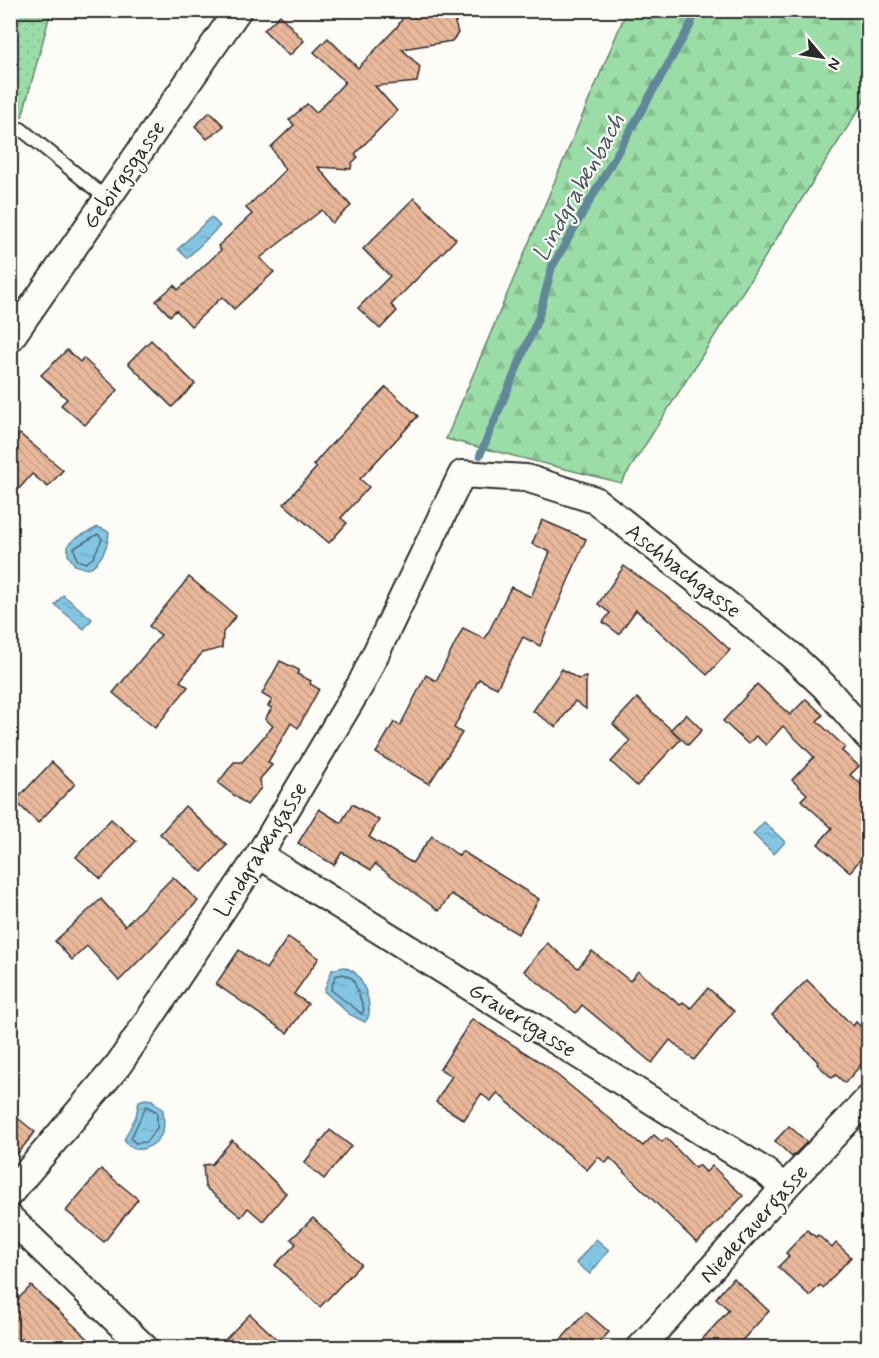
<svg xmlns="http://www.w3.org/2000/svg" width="879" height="1358" font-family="Mynerve,sans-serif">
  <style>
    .forest { fill: url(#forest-firs); stroke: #638469; stroke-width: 1.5 }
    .garden { fill: url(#garden-dots); stroke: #638469; stroke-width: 1.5 }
    .water { fill: url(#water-ripples); stroke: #60889a; stroke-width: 1.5 }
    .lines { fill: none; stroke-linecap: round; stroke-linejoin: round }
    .shore { stroke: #4e6975; stroke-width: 1.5 }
    .stream { stroke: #60889a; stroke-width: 8 }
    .building { fill: url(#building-back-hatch); stroke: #2b2b2b; stroke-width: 1.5 }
    .lane-casing { stroke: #2b2b2b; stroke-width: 16 }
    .street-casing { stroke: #2b2b2b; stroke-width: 30 }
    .lane { stroke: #fdfcf7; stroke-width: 12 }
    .street { stroke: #fdfcf7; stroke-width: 26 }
    .labels { text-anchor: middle; stroke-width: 4.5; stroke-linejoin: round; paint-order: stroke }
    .street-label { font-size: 22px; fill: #2b2b2b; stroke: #fdfcf7 }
    .water-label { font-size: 24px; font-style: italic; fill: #455a62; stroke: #fdfcf7 }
  </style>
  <defs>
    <pattern id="forest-firs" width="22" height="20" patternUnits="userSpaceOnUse" patternTransform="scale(1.5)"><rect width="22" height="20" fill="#9bdda7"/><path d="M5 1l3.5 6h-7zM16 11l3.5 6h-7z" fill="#86be90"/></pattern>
    <pattern id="garden-dots" width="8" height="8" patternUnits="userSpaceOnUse" patternTransform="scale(1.5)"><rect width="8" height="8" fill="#9bdda7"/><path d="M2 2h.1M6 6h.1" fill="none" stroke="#86be90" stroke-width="1.8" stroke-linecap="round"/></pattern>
    <pattern id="water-ripples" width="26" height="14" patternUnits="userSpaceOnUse" patternTransform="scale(1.5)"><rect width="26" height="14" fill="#83c6e4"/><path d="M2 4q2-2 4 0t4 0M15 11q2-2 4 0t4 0" fill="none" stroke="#71aac4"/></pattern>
    <pattern id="building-back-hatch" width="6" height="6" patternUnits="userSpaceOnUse" patternTransform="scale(1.5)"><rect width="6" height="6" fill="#e9b89a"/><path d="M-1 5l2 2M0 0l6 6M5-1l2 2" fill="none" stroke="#c89e85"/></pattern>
  </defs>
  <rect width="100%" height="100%" fill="#fdfcf7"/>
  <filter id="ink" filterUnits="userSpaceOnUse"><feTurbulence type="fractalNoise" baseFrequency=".0167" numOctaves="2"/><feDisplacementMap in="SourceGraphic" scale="12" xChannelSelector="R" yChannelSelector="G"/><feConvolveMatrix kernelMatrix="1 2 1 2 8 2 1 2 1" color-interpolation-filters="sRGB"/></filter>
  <g filter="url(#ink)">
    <polygon class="forest" points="627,10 868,11 868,95 621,483 446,439"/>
    <polygon class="garden" points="11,10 51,11 22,117 11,119"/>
    <g class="water">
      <polygon points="211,217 220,226 187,258 178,249"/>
      <path d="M98 527 109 532C108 547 101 563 87 569L75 565 68 555V545L74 539Z"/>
      <polygon points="63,595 92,619 84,629 55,605"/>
      <polygon points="764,822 785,842 774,854 753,834"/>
      <path d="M344 967C348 969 355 971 357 975 365 985 375 1012 365 1022L349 1014 324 991 332 970Z"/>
      <path d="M145 1099 152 1100 163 1110C163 1116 165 1124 163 1130 158 1147 134 1158 124 1140L136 1116 139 1101Z"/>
      <polygon points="596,1239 609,1250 590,1274 576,1263"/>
    </g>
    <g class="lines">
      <g class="shore">
        <polygon points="98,534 102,539 93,558 86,563 77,560 74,548"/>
        <polygon points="343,974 353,979 364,1009 362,1014 331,990 335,976"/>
        <polygon points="146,1106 157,1112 157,1128 146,1142 135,1143 131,1138"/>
      </g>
      <polyline class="stream" points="480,455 539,316 552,267 690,26 696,10"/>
    </g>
    <g class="building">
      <polygon points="408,10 465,10 455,23 458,33 452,41 402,49 420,67 417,82 375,86 397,111 355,154 358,157 352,163 351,169 318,167 351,206 332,223 322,210 260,258 274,272 234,309 222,297 191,326 176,310 170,316 156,301 174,285 178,290 221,250 218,246 252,214 246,208 285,170 271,147 294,125 289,120 307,104 316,113 345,82 314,52 328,38 358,68 397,27"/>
      <polygon points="280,15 304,41 289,56 264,30"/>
      <polygon points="210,112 224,126 207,139 195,126"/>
      <polygon points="414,198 456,239 391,305 397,311 380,329 358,308 390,276 363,249"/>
      <polygon points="151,340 195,384 172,407 128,363"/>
      <polygon points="67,350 80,362 83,358 118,390 85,425 61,405 67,399 41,375"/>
      <polygon points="386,387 418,416 360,479 369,487 341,518 347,523 329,543 284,504 317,467 313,465 327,449"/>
      <polygon points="20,434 63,470 48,487 32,474 10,499 10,444"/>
      <polygon points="542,520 586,539 540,646 523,637 497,688 479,679 454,728 462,733 429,784 376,753 394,722 400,726 426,675 436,681 463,628 485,639 511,587 531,597 550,552 532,544"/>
      <polygon points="624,566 691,614 730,650 707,675 636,610 619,634 603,622 610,613 598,604"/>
      <polygon points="189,577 236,616 223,632 222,648 202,653 180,681 188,687 155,728 113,693 161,635 149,626"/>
      <polygon points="280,661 299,670 297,674 311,681 310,684 319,689 298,728 291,723 268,762 272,765 260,779 261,788 247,805 218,783 234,762 242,762 273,726 265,719 272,708 268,706 272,700 262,694"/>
      <polygon points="562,669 578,679 586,677 586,709 575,701 556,727 533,711"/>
      <polygon points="757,684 790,715 806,699 823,715 817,721 845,747 842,751 859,766 850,775 868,790 868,850 850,872 818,844 832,828 801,800 807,794 792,780 814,757 783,726 766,745 756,736 748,744 723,721"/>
      <polygon points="637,698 681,739 637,786 611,762 630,741 613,724"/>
      <polygon points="686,714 702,730 688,745 671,729"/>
      <polygon points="52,762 75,784 38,823 15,801"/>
      <polygon points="352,804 379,820 369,837 412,863 432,836 459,856 462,851 539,899 518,934 451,894 439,911 375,864 371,870 342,852 334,865 298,843 319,809 341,823"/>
      <polygon points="185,806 227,845 202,872 160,834"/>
      <polygon points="111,819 136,841 101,879 76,857"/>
      <polygon points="173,877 198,901 119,981 87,946 72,960 55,941 101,899 125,926"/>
      <polygon points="288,937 319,958 294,994 308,1004 287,1033 216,984 239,950 266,969"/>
      <polygon points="547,943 578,968 592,951 630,981 638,971 680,1005 683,1002 691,1008 708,988 734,1011 694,1060 670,1040 652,1063 582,1005 576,1013 524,971"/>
      <polygon points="807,980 853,1026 856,1022 868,1034 868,1057 845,1083 836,1075 832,1078 817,1064 818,1062 772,1015"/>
      <polygon points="472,1019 545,1065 643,1146 654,1135 662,1142 666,1138 695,1168 699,1165 706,1172 712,1166 743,1196 697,1243 610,1158 606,1163 598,1157 587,1170 497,1093 491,1101 481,1094 464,1120 436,1102 452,1076 440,1069"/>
      <polygon points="10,1112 35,1132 10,1163"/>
      <polygon points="789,1126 807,1142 792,1157 775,1141"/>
      <polygon points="330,1130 351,1146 324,1179 304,1163"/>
      <polygon points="232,1140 286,1193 263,1221 248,1208 241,1217 205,1187 203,1165 212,1164"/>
      <polygon points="101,1169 138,1199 104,1242 66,1211"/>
      <polygon points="313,1218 361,1264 320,1307 275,1265 296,1244 291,1239"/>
      <polygon points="807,1230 816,1237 818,1235 832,1248 836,1243 851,1257 823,1288 820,1285 810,1296 778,1267 789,1256 786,1253"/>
      <polygon points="733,1278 769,1311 736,1347 695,1347 729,1310 716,1298"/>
      <polygon points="31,1286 68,1320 97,1347 33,1347 22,1338 10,1347 10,1307"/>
      <polygon points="586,1312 609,1332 595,1347 554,1347"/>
      <polygon points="250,1314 285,1347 218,1347"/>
    </g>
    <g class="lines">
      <defs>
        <polyline id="lane" points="10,131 21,129 106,198"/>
        <g id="street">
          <polyline points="10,339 238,10"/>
          <polyline points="259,855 766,1172 784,1188"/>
          <polyline points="10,1193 119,1064 259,855 362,682 462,474 526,478 595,500 791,655 824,686 868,737"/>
          <polyline points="10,1218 145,1348"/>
          <polyline points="640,1348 784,1188 868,1099"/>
        </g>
      </defs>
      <use href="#lane" class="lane-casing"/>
      <use href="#street" class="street-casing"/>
      <use href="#lane" class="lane"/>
      <use href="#street" class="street"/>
    </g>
  </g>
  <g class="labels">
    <g class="street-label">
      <text transform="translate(123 174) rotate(-55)" y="8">Gebirgsgasse</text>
      <text transform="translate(684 570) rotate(38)" y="8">Aschbachgasse</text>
      <text transform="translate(260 849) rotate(-58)" y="8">Lindgrabengasse</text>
      <text transform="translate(523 1019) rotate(32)" y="8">Grauertgasse</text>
      <text transform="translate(753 1223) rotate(-48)" y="8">Niederauergasse</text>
    </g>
    <g class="water-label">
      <text transform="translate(578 187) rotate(-61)" y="8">Lindgrabenbach</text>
    </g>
  </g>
  <rect width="879" height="1358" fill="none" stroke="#fdfcf7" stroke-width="36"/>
  <rect x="18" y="18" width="843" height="1322" fill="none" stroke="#2b2b2b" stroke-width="2" filter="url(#ink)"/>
  <g transform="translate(822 57) rotate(119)" stroke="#fdfcf7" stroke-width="4.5" paint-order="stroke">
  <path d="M0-4.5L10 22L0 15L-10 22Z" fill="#2b2b2b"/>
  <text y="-9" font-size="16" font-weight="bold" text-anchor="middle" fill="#2b2b2b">N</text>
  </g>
</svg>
